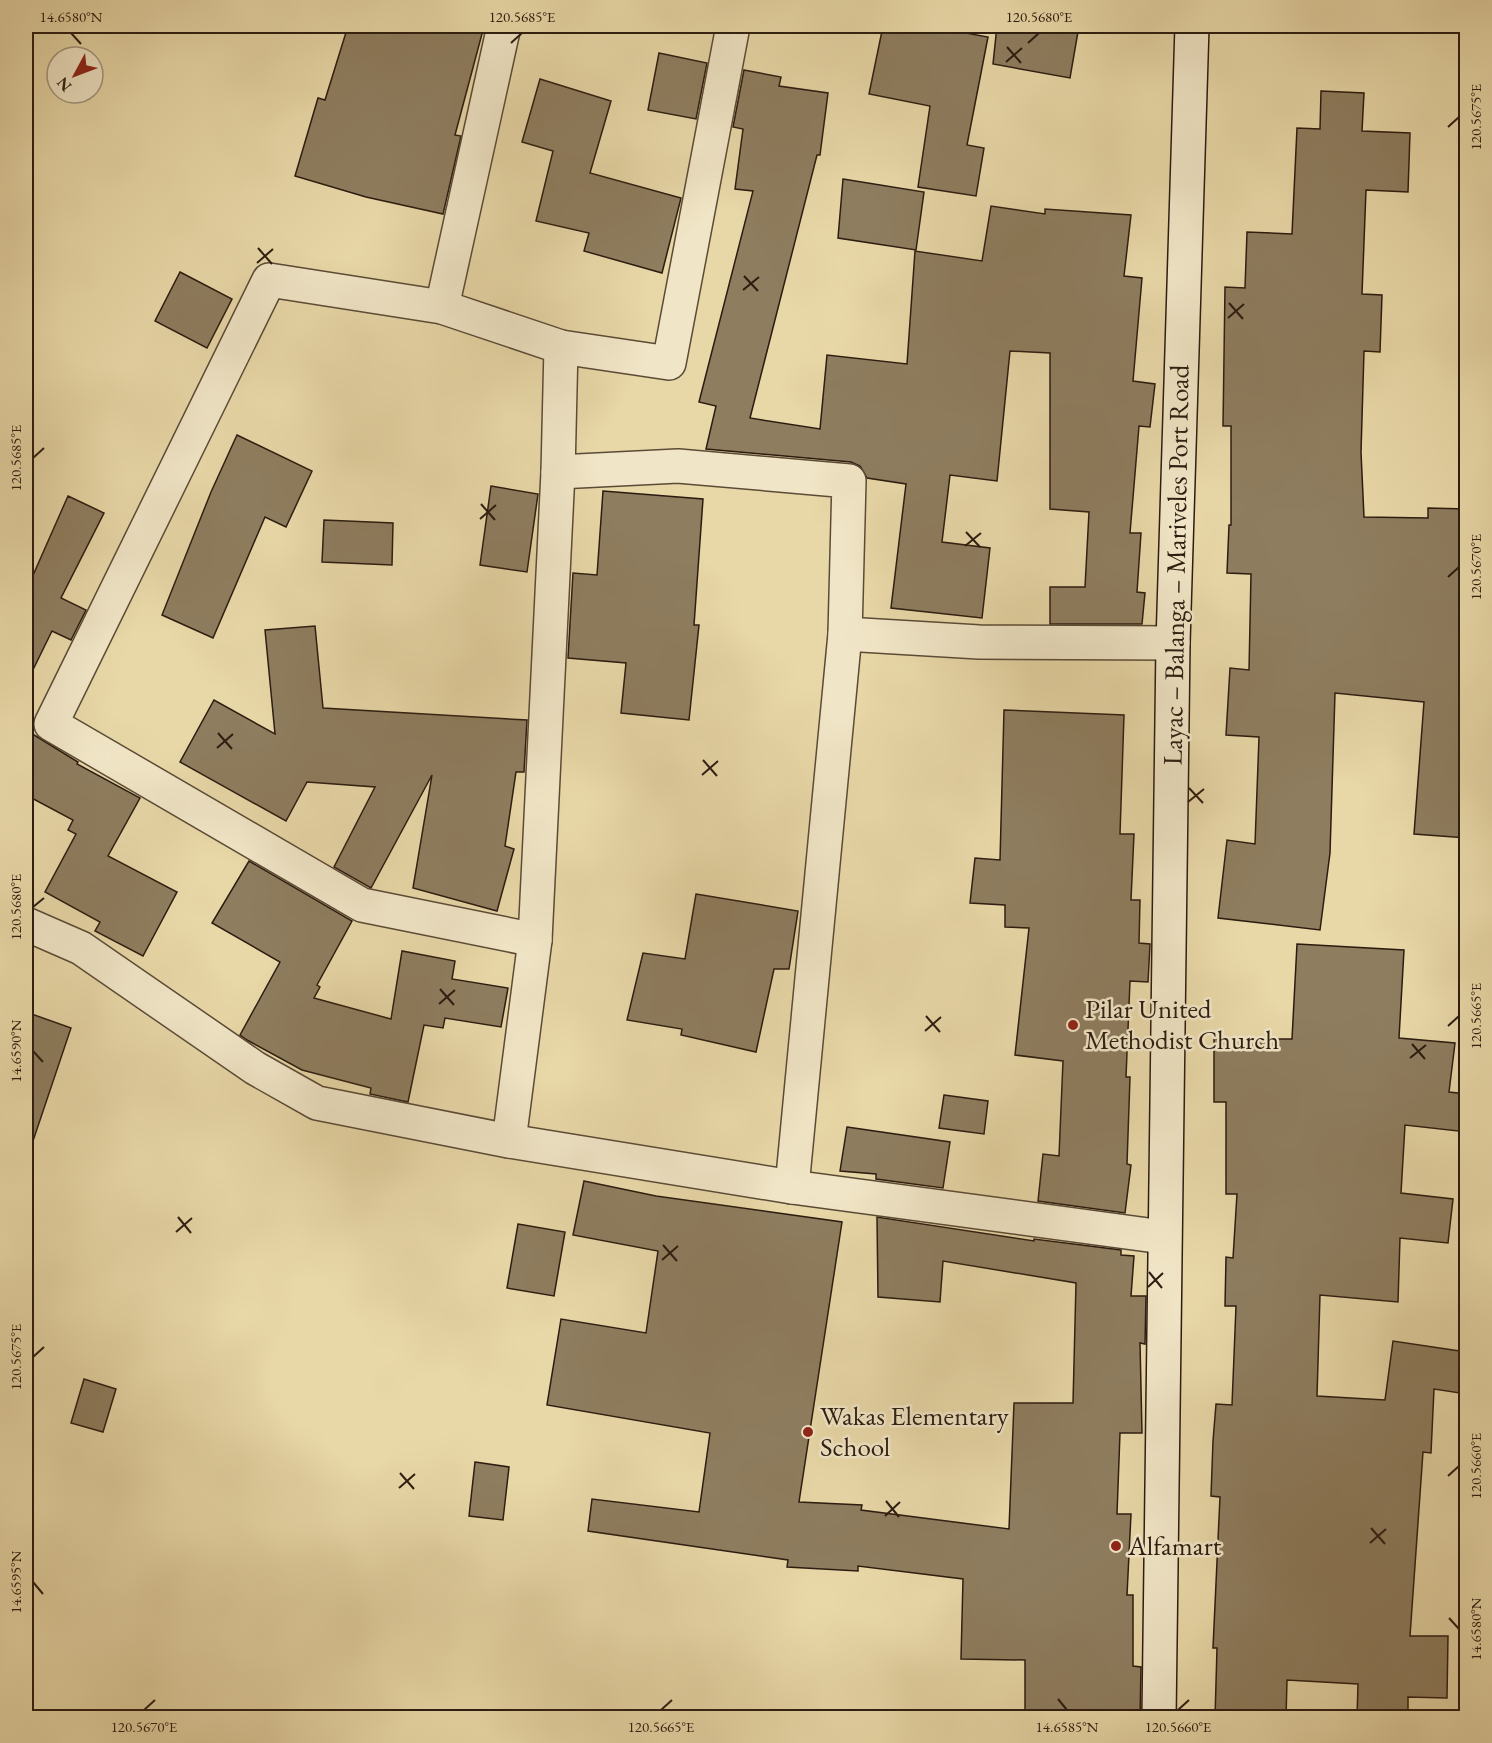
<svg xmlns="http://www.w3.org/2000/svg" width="1492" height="1743" font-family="'EB Garamond',serif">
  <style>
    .building { fill: #8e7d5f; stroke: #2c1c10; stroke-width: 1.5 }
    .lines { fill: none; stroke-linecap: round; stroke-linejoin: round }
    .street-casing { stroke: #5b4b36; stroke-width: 36 }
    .secondary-casing { stroke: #2c1c10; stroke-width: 36 }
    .street { stroke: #f0e5c6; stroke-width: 33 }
    .secondary { stroke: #f0e5c6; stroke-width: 33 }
    .ticks { fill: none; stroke: #2c1c10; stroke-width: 2 }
    .poi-dot { fill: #8f2418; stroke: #f0e5c6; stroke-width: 2 }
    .labels { text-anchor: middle; stroke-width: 5; stroke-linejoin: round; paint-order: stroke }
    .street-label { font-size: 27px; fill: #2c1c10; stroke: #f0e5c6 }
    .poi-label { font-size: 27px; fill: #2c1c10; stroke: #f0e5c6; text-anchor: start }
    .neatline { fill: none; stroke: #2c1c10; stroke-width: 2 }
    .ticks-label { font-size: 15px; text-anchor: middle; fill: #2c1c10 }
  </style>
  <rect width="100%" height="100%" fill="#e8d7a7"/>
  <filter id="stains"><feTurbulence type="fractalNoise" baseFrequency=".00333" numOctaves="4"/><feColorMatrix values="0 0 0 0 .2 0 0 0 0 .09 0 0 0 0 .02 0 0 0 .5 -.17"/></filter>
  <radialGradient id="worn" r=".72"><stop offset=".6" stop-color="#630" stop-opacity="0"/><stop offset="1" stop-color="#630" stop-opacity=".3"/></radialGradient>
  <g class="building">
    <polygon points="348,26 464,26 483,30 455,135 461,136 443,214 366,197 295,176 318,98 325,100"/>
    <polygon points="883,26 928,26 988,37 967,145 984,148 976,196 918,187 930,106 869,94"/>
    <polygon points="997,26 1079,26 1070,78 993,64"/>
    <polygon points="659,53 707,63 696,119 648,110"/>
    <polygon points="744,70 781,77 779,86 828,93 820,155 817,155 750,418 820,429 827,355 907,364 915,251 982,261 991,206 1045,214 1045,209 1131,215 1124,276 1142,278 1133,381 1155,384 1150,427 1139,426 1130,533 1141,533 1137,592 1145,593 1142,624 1050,624 1050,587 1085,587 1089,512 1050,509 1050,353 1010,351 997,481 950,475 942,542 990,548 982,618 891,608 906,484 867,478 860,466 851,462 706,449 716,406 699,402 753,191 735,189 743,129 733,127"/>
    <polygon points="540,79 611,101 590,173 681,198 662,273 584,251 589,233 536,221 553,151 522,142"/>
    <polygon points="1321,91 1364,93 1362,131 1410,133 1408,192 1366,190 1362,294 1382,295 1380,352 1364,351 1361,452 1364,517 1428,518 1428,508 1467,509 1467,838 1414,834 1424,702 1335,693 1330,853 1320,930 1218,918 1227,840 1255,844 1259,737 1226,735 1230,668 1249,670 1251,574 1227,573 1229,525 1231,525 1231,426 1223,426 1225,287 1245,288 1247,232 1292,234 1297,128 1320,129"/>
    <polygon points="843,179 924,192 916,250 838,238"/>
    <polygon points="180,272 232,299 207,348 155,321"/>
    <polygon points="237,435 312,471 286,527 265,517 213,638 162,615 211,492"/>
    <polygon points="491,486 538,494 527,572 480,565"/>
    <polygon points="603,491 703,499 694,625 699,625 689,720 621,713 626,663 568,658 573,573 597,575"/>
    <polygon points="68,496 104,513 61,598 86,610 71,640 52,631 26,684 26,579 30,582"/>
    <polygon points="324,520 393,523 392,565 322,562"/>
    <polygon points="315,626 323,708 527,720 524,772 516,772 505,846 514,849 497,911 413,888 432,775 371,888 334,867 375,787 307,782 286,821 180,762 214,700 275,734 265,630"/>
    <polygon points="1004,710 1124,715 1120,834 1134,834 1131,900 1140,900 1139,943 1150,944 1148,982 1130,981 1126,1077 1130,1077 1127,1164 1131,1165 1125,1213 1038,1201 1043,1154 1059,1156 1063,1061 1015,1055 1029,928 1005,927 1005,905 970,903 975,858 1000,860"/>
    <polygon points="26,730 78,762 77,764 140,798 108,856 177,892 143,956 95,931 100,922 45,892 76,834 68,830 73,820 26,795"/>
    <polygon points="249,861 352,921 317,985 320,987 314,998 391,1019 402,951 455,961 452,979 508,988 501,1027 445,1018 443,1028 424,1025 408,1102 370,1094 371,1088 302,1070 247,1040 240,1035 280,962 212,923"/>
    <polygon points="696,894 798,911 789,969 774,969 756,1052 681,1035 682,1029 627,1020 643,953 685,959"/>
    <polygon points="1297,944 1404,950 1399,1038 1455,1043 1449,1092 1467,1094 1467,1132 1405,1125 1401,1193 1453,1199 1448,1243 1400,1238 1398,1302 1320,1295 1317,1396 1385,1400 1393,1341 1466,1352 1460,1393 1434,1389 1431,1453 1423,1452 1410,1636 1448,1636 1447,1698 1408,1697 1408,1718 1357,1718 1358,1684 1287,1680 1286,1718 1215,1718 1217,1648 1213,1648 1220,1497 1211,1496 1213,1441 1216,1404 1232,1405 1236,1306 1225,1306 1226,1257 1233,1258 1237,1194 1226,1194 1226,1102 1214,1102 1214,1039 1292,1039"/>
    <polygon points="26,1012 71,1028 32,1144 26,1143"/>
    <polygon points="944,1095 988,1101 984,1134 939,1128"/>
    <polygon points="847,1127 950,1142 943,1188 876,1179 876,1174 840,1171"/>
    <polygon points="584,1181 656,1196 842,1222 799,1502 862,1505 861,1510 1009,1529 1014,1403 1073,1403 1076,1283 943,1261 940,1302 878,1297 877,1217 1034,1241 1034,1239 1121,1250 1121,1255 1134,1256 1131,1296 1146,1296 1145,1344 1140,1343 1142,1433 1120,1433 1117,1514 1131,1514 1127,1595 1133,1595 1133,1666 1141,1667 1140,1718 1025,1718 1025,1660 961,1659 963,1579 858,1566 858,1571 787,1567 788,1560 588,1531 592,1499 699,1512 710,1433 547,1405 561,1319 646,1333 658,1251 573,1235"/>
    <polygon points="518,1224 565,1232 554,1296 507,1288"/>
    <polygon points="84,1379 116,1389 103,1432 71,1423"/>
    <polygon points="475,1462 509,1467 503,1520 469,1516"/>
  </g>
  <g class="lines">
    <defs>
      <g id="street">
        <polyline points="442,307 504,26"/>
        <polyline points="558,472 678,466 849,481 845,634 792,1187"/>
        <polyline points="845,634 979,642 1173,643"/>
        <polyline points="26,924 81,948 255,1068 317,1103 509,1141 792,1187 1163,1237"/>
        <polyline points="535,940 362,905 51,724 269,280 442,307 561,347 669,363 733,26"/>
        <polyline points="509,1141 535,940 558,472 561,347"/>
      </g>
      <polyline id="secondary" points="1159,1718 1173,643 1192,26"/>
    </defs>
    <use href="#street" class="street-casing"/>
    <use href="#secondary" class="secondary-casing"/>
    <use href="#street" class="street"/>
    <use href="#secondary" class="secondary"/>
  </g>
  <path class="ticks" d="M71 33 81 44M511 43 522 33M1028 43 1039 33M1007 47 1021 63M1006 62 1022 48M1448 127 1459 117M258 248 272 264M257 263 273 249M744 276 758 291M743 290 759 277M1229 303 1243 319M1228 318 1244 304M33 458 44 448M481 504 495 520M480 519 496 505M966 532 980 547M965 546 981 533M1448 577 1459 567M218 733 232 749M217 748 233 734M703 760 717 776M702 775 718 761M1189 788 1203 803M1188 802 1204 789M33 907 44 898M440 989 454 1005M439 1004 455 990M926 1016 940 1032M1448 1026 1459 1016M925 1031 941 1017M1412 1044 1425 1059M33 1051 43 1062M1410 1058 1426 1045M178 1217 191 1233M176 1232 192 1218M663 1245 677 1261M662 1260 678 1246M1149 1272 1162 1288M1148 1287 1163 1273M33 1357 44 1347M400 1473 414 1489M1448 1476 1459 1466M399 1488 415 1474M886 1501 899 1517M885 1516 900 1502M1371 1528 1385 1544M1370 1543 1386 1529M33 1582 43 1594M1449 1618 1459 1629M1058 1699 1067 1710M144 1710 155 1700M661 1710 672 1700M1178 1710 1189 1700"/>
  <g class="poi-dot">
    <circle cx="1073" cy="1025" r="6"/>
    <circle cx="808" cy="1432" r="6"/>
    <circle cx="1116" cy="1546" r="6"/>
  </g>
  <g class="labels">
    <g class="street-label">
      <text transform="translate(1176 565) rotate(-89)" y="9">Layac – Balanga – Mariveles Port Road</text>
    </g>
    <g class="poi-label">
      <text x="1085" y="1018">Pilar United<tspan x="1085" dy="31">Methodist Church</tspan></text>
      <text x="820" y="1425">Wakas Elementary<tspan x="820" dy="31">School</tspan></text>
      <text x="1128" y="1555">Alfamart</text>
    </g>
  </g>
  <rect width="1492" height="1743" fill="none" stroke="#e8d7a7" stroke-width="66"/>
  <g transform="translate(75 75) rotate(229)"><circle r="28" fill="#f0e5c6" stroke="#a2957d" stroke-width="1.5"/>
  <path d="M0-4.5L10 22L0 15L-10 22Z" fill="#8f2418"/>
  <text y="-9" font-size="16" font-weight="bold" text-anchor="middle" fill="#2c1c10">N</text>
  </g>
  <rect x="33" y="33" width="1426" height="1677" class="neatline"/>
  <g class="ticks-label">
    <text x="71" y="22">14.6580°N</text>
    <text x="522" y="22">120.5685°E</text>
    <text x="1039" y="22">120.5680°E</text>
    <text transform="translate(1476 117) rotate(-90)" y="5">120.5675°E</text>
    <text transform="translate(16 458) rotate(-90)" y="5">120.5685°E</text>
    <text transform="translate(1476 567) rotate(-90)" y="5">120.5670°E</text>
    <text transform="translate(16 907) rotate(-90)" y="5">120.5680°E</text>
    <text transform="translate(1476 1016) rotate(-90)" y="5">120.5665°E</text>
    <text transform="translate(16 1051) rotate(-90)" y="5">14.6590°N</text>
    <text transform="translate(16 1357) rotate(-90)" y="5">120.5675°E</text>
    <text transform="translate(1476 1466) rotate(-90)" y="5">120.5660°E</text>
    <text transform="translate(16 1582) rotate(-90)" y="5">14.6595°N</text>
    <text transform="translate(1476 1629) rotate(-90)" y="5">14.6580°N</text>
    <text x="144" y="1732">120.5670°E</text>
    <text x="661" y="1732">120.5665°E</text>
    <text x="1067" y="1732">14.6585°N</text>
    <text x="1178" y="1732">120.5660°E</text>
  </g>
  <rect width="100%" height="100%" filter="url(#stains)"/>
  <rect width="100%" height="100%" fill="url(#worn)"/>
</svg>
